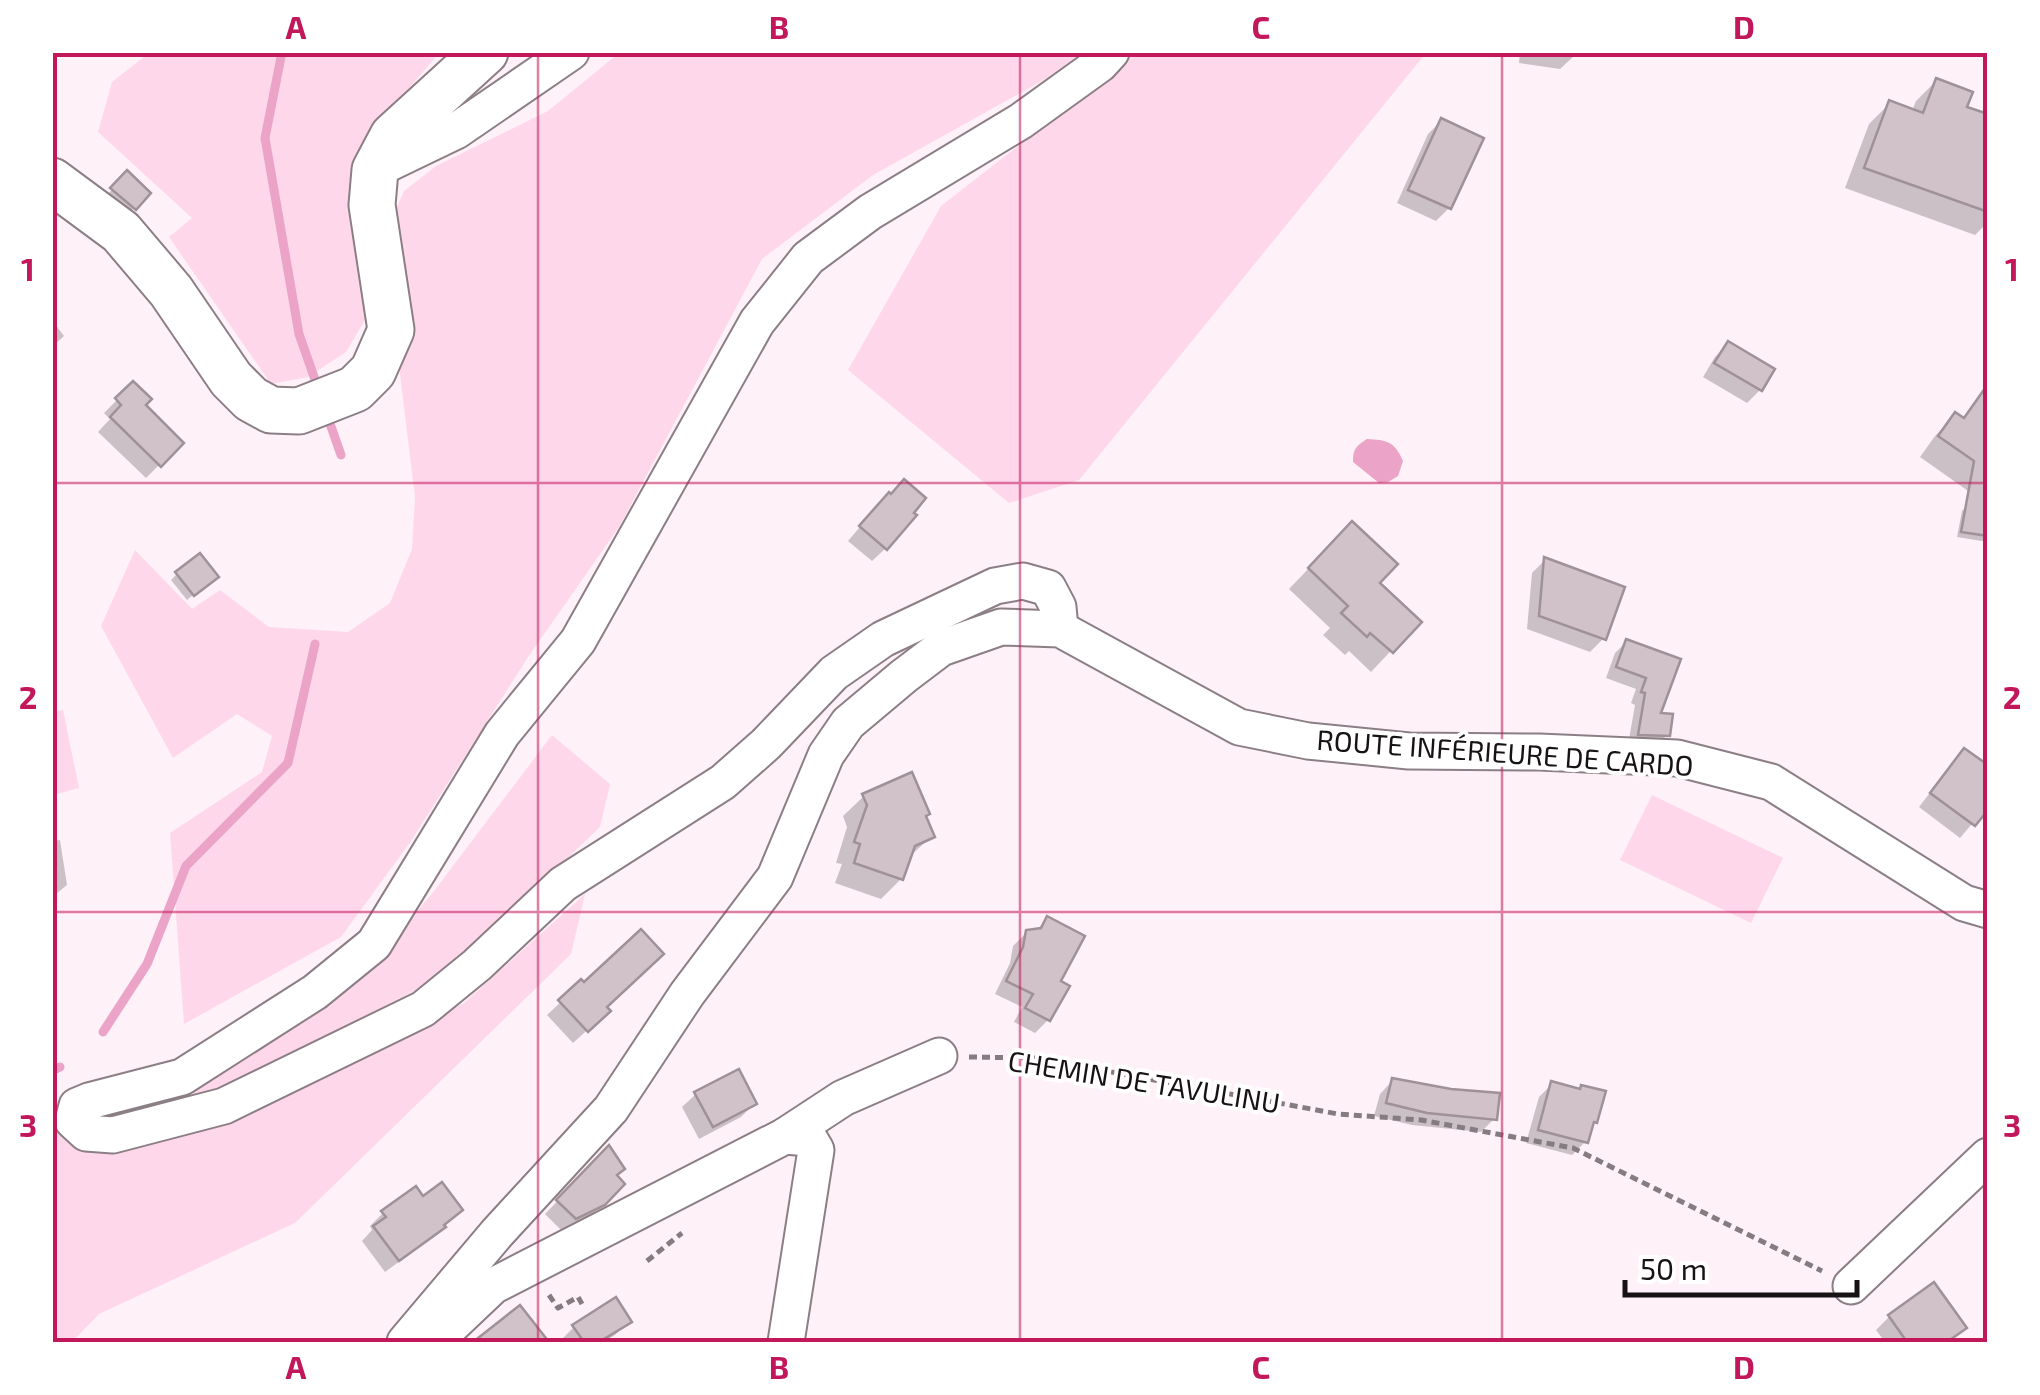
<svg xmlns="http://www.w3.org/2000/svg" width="2040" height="1395" font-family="'Exo 2',sans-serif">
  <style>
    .green { fill: #fed8ea }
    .water { fill: #eba4c7 }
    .shadow { fill: #0003 }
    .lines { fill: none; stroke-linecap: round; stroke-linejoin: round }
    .stream { stroke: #eba4c7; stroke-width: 9 }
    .building { fill: #d1c1c8; stroke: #a09197; stroke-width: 2.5 }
    .minor-casing { stroke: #8c7e85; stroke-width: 39 }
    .major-casing { stroke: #8c7e85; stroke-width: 49 }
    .path { stroke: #857c80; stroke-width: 5; stroke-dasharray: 8 5; stroke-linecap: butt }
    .minor { stroke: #fff; stroke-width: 35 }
    .major { stroke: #fff; stroke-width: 45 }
    .grid { fill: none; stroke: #c2185b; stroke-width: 2.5; stroke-opacity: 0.55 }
    .labels { text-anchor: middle; stroke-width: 8; stroke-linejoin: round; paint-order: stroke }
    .street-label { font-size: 28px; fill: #171214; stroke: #fff }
    .neatline { fill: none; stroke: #c2185b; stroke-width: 4 }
    .grid-label { font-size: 32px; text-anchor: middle; font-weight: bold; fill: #c2185b }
  </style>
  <rect width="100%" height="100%" fill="#fef1f7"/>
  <g class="green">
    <polygon points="149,53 439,53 388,113 369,313 346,352 308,377 271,384 169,237 192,218 98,132 112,82"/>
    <polygon points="619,53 1082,53 1042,81 873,175 762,259 619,527 528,657 411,841 341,937 184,1024 170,833 262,772 272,736 237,714 173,758 101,626 135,550 192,609 220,590 269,627 348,632 390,603 412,549 415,497 400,374 395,211 404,191 436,166 548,111"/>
    <polygon points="1133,53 1426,53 1079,480 1009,503 848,370 941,206 1121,66"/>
    <polygon points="63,710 79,788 53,795 53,712"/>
    <polygon points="552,735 610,784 600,827 445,975 196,1102 191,1089 357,979 431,895"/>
    <polygon points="1652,795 1783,858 1751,923 1620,860"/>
    <polygon points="585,894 571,954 295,1223 99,1314 72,1342 53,1342 52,1128 76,1140 152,1142 268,1106 464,1003"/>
  </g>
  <path class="water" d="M1367 439C1387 440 1394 441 1403 461L1398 476 1388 482 1379 483 1353 462C1353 449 1356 446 1367 439Z"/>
  <g class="shadow">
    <polygon points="1520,52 1574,52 1574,56 1560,69 1519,63"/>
    <polygon points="1936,81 1964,108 1988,117 1988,222 1975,235 1845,188 1869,124 1890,103 1912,111 1916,101"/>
    <polygon points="1441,121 1449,208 1436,221 1397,203 1428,134"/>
    <polygon points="127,174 148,194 128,214 106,196"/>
    <polygon points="52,320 64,336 52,347"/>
    <polygon points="1728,344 1760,390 1747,403 1703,377 1715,357"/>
    <polygon points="133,384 143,405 181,443 146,478 98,432 110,419 104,413"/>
    <polygon points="1956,415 1963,420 1988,505 1920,457 1935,436"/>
    <polygon points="1968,505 1988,508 1988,542 1957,537 1962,511"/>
    <polygon points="876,508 886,548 872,561 848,541"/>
    <polygon points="1332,544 1418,622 1371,672 1349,651 1345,655 1323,635 1330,628 1289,589"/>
    <polygon points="1545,560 1603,639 1590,652 1527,629 1532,573"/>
    <polygon points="177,574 209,582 187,600 171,580"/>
    <polygon points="1626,642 1678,661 1657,715 1667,735 1656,747 1628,745 1635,705 1631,703 1636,689 1606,678 1615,653"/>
    <polygon points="1965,751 1988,805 1960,838 1919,807 1952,764"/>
    <polygon points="864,796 924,817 932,836 908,858 901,879 881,899 835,883 842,864 836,863 847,827 843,816"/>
    <polygon points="60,840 67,885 52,897 52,841"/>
    <polygon points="1048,919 1057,982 1048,1020 1035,1033 1014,1022 1022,1007 995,994 1010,963 1013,946 1027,932 1035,931"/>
    <polygon points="581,983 604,1008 594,1024 573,1043 547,1015"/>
    <polygon points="1393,1080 1494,1119 1481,1132 1412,1125 1374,1116 1380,1094"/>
    <polygon points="1552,1084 1595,1121 1590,1127 1585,1142 1572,1155 1526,1143 1539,1097"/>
    <polygon points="696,1094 754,1104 741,1117 699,1139 682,1107"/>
    <polygon points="608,1149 614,1176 622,1184 589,1217 562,1231 545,1214"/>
    <polygon points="423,1200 460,1210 429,1240 385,1272 362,1241 372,1230 370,1226 383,1213"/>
    <polygon points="1934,1285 1964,1328 1949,1342 1885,1342 1876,1330 1889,1317"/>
    <polygon points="628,1322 615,1335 603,1342 562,1342 561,1340 574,1327"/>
  </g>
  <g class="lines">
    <g class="stream">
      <polyline points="282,52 265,138 299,334 319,391"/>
      <polyline points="327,415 341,455"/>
      <polyline points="103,1032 147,964 186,866 288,763 315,644"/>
      <polyline points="52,1071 60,1067"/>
    </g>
  </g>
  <g class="building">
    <polygon points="1936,78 1973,92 1967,107 1988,114 1988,212 1864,168 1889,100 1923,113"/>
    <polygon points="1441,118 1484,138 1451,209 1408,190"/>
    <polygon points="127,170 151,193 136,210 110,188"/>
    <polygon points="1728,341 1775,369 1762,391 1714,363"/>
    <polygon points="133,381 152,399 146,405 184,443 161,467 110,417 121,405 115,398"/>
    <polygon points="1988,384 1988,536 1961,532 1974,461 1938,436 1955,412 1964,418"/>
    <polygon points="904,479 926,498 914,513 917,515 887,550 859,526 889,492 891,494"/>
    <polygon points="1352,521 1398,564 1380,583 1422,622 1393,653 1370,633 1367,637 1341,613 1348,606 1308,568"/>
    <polygon points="200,553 219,577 194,596 175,572"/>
    <polygon points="1544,557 1625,587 1606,640 1539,616"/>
    <polygon points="1626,639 1681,659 1661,713 1673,714 1670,736 1638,735 1645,693 1641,692 1646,678 1616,667"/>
    <polygon points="1964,748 1988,765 1988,810 1975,826 1930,793"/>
    <polygon points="912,772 930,814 926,816 935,837 915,846 903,880 854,863 860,844 854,842 867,805 862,794"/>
    <polygon points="1047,916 1085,936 1061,981 1070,986 1050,1021 1025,1008 1033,994 1006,981 1023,947 1026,930 1041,928"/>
    <polygon points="641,929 664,954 607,1007 611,1011 588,1032 558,1000 581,979 584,982"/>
    <polygon points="739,1069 757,1104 713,1127 694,1092"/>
    <polygon points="1392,1078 1451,1089 1500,1093 1497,1120 1427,1113 1386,1103"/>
    <polygon points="1551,1081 1580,1089 1581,1085 1606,1091 1597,1123 1594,1122 1588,1143 1538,1130"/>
    <polygon points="609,1145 625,1169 617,1175 625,1184 605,1205 576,1219 556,1200"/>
    <polygon points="442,1182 463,1210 444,1225 446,1227 399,1261 373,1226 386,1217 381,1211 416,1186 423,1196"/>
    <polygon points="1934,1282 1967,1328 1947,1342 1907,1342 1888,1315"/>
    <polygon points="616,1297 632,1322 599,1342 584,1342 572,1325"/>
    <polygon points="520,1305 549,1342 473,1342"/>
  </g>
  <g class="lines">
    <defs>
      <g id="minor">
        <polyline points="375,170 456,131 571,52"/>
        <polyline points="1060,629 1058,607 1048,588 1023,581 995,586 883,639 834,673 766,744 723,782 563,884 477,965 423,1009 224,1106 113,1135 86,1133 73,1121 77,1106 89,1101 182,1077 315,992 374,944 502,734 578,641 757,322 808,258 870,212 1021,121 1100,64 1111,52"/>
        <polyline points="785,1136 809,1138 816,1150 786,1342"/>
        <polyline points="1851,1286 1988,1156"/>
        <polyline points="405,1342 497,1233 611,1109 687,994 775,877 826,755 848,723 904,676 941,648 1001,627 1060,629 1239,727 1308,741 1409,751 1539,752 1677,758 1771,782 1964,903 1988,910"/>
        <polyline points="419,1342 436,1340 493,1286 785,1136 843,1098 939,1056"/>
      </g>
      <polyline id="major" points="52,181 121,232 171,291 231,379 251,399 271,410 299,411 355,389 373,371 391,330 372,205 375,170 393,136 485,52"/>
    </defs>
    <use href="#minor" class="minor-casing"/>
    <use href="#major" class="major-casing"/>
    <g class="path">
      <polyline points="969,1057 1036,1058 1338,1114 1421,1120 1573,1148 1822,1271"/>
      <polyline points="647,1261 682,1233"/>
      <polyline points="549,1295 558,1308 578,1297 582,1304"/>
    </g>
    <use href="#minor" class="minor"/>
    <use href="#major" class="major"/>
  </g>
  <path class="grid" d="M538 52V1342M1020 52V1342M1502 52V1342M52 483H1988M52 912H1988"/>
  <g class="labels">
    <g class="street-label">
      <text transform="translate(1505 753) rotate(4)" y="10">ROUTE INFÉRIEURE DE CARDO</text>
      <text transform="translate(1144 1082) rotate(9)" y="10">CHEMIN DE TAVULINU</text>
    </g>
  </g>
  <rect width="2040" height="1395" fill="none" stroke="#ffffff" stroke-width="110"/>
  <path d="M1625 1280v15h232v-15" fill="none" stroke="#171214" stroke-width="5"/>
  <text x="1640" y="1280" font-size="30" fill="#171214" stroke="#ffffff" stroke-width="8" paint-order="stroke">50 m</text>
  <rect x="55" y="55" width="1930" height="1285" class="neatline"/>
  <g class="grid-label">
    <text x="296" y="39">A</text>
    <text x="779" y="39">B</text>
    <text x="1261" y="39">C</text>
    <text x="1744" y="39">D</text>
    <text x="28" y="281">1</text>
    <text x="2012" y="281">1</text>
    <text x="28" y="709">2</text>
    <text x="2012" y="709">2</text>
    <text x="28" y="1137">3</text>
    <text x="2012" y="1137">3</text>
    <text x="296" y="1379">A</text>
    <text x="779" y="1379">B</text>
    <text x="1261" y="1379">C</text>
    <text x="1744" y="1379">D</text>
  </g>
</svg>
